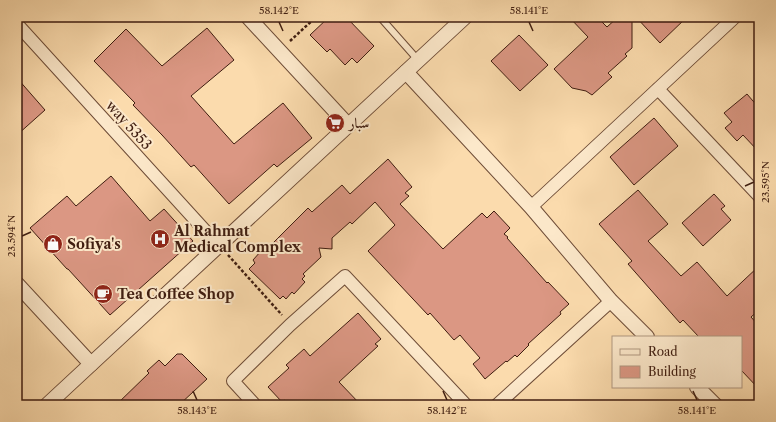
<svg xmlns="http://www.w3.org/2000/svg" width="776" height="422" font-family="'Libre Caslon Text',Amiri,serif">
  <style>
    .building { fill: #db9783; stroke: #3f1d10 }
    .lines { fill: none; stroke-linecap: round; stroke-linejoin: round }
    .service-casing { stroke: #6e4c37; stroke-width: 8 }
    .minor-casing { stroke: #6e4c37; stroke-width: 14 }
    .tertiary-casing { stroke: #6e4c37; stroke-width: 16 }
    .path { stroke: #3f1d10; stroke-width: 2.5; stroke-dasharray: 3 2; stroke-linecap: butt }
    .service { stroke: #fce8ca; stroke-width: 6 }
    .minor { stroke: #fce8ca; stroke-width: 12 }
    .tertiary { stroke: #fce8ca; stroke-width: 14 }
    .ticks { fill: none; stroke: #3f1d10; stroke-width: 1.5 }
    .labels { text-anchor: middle; stroke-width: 4; stroke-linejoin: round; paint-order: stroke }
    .poi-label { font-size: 14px; font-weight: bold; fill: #3f1d10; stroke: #fce8ca; text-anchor: start }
    .street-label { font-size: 14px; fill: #3f1d10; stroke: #fce8ca }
    .neatline { fill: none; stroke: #3f1d10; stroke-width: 1.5 }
    .ticks-label { font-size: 10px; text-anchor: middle; fill: #3f1d10 }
  </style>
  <rect width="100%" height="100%" fill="#fbdbad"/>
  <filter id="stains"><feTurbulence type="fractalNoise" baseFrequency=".005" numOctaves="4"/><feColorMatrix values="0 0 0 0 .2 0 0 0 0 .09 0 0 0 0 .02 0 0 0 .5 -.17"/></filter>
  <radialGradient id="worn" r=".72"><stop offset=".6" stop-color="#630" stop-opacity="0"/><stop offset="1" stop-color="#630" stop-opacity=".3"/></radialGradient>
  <g class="building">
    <polygon points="329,17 346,17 374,46 357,63 352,58 345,65 330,49 327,52 310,35"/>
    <polygon points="569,17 597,17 607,27 618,17 632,17 632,48 625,54 627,56 608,73 612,77 592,95 586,91 572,88 554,69 588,37"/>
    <polygon points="636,17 687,17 660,43"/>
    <polygon points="207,28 234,60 191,96 234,144 283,103 312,138 277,167 274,164 229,204 194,165 191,167 162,135 133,105 135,103 94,61 126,29 162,66"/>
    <polygon points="519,35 548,65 520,91 491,61"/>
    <polygon points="17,78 45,110 17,135"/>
    <polygon points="747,94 759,108 759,152 743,135 737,141 725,128 732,122 724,113"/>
    <polygon points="654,118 678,146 634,185 610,157"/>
    <polygon points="388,159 412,187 405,193 409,196 400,204 443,249 482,213 487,218 494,211 510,228 504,234 508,237 507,238 547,283 548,282 569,304 560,312 561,314 528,344 529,345 517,357 515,355 507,362 506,361 485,379 473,364 480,358 465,341 460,335 454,340 430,313 428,315 368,251 395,225 375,202 352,224 350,222 332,238 332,249 319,248 321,257 303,274 305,276 302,279 305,282 294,294 292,292 286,299 283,296 280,299 249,269 255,263 253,260 261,251 263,253 308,208 312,212 342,185 350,194"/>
    <polygon points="111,176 150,221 164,209 193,241 110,315 68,269 67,269 30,228 67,196 76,206"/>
    <polygon points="638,190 668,224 648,241 681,276 697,262 727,296 759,266 759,310 751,317 759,326 759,389 741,370 741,337 699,337 683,320 680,323 628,264 632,261 599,224"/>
    <polygon points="714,194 725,206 721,209 731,220 703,246 682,223"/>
    <polygon points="358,313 381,339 375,344 378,346 339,382 361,405 290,405 285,400 282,402 268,387 289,368 286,365 304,349 310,356"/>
    <polygon points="177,354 182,354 207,379 179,405 116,405 149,373 147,371 159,360 165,366"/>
  </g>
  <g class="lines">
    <defs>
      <polyline id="service" points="380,17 418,60"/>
      <g id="minor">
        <polyline points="17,24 219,246"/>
        <polyline points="658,89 759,196"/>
        <polyline points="531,207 735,17"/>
        <polyline points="255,405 233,381 290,325 345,276 466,405"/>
        <polyline points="497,405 611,301"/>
      </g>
      <g id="tertiary">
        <polyline points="248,17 348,125"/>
        <polyline points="406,72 531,207 611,301 647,337"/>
        <polyline points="17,284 91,364"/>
        <polyline points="697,387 715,405"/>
        <polyline points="47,405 465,17"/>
      </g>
    </defs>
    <use href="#service" class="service-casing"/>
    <use href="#minor" class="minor-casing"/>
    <use href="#tertiary" class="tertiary-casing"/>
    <g class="path">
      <polyline points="290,41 316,17"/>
      <polyline points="228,255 282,315"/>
    </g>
    <use href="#service" class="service"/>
    <use href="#minor" class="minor"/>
    <use href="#tertiary" class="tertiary"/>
  </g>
  <path class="ticks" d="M279 22 283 31M529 22 533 31M745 186 754 182M22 236 31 232M193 391 197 400M443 391 447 400M693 391 697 400"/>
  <defs>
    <symbol id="supermarket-disc" viewBox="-11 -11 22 22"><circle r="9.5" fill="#8f2418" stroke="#fce8ca"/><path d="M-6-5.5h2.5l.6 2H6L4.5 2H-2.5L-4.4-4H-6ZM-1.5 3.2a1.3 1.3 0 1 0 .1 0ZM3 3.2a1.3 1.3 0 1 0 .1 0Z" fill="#fff"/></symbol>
    <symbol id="hospital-disc" viewBox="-11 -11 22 22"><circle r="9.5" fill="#8f2418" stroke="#fce8ca"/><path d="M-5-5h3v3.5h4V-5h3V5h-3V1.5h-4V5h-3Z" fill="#fff"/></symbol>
    <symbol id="shop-disc" viewBox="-11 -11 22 22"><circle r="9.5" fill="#8f2418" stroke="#fce8ca"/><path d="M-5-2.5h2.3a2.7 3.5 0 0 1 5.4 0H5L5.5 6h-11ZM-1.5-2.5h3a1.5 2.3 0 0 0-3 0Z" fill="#fff"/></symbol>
    <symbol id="cafe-disc" viewBox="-11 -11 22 22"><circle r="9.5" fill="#8f2418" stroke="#fce8ca"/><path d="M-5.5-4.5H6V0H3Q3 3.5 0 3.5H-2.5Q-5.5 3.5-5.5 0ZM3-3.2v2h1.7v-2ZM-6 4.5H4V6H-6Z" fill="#fff"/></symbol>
  </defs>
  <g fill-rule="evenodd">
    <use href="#supermarket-disc" x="324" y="112" width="22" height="22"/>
    <use href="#hospital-disc" x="149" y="228" width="22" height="22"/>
    <use href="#shop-disc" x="42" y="233" width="22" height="22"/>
    <use href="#cafe-disc" x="92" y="283" width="22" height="22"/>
  </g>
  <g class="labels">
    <g class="poi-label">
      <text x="349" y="128">سبار</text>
      <text x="174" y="236">Al Rahmat<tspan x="174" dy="16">Medical Complex</tspan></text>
      <text x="67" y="249">Sofiya's</text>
      <text x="117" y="299">Tea Coffee Shop</text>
    </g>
    <g class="street-label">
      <text transform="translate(129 125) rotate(48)" y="5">way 5353</text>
    </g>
  </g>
  <rect width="776" height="422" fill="none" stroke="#fbdbad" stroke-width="44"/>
  <rect x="612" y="336" width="130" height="52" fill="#fce8ca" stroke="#b09780"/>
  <rect x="620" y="349" width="20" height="6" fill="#fce8ca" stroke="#b09780"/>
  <text x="648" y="356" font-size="12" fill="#3f1d10">Road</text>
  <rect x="620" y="366" width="20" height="12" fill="#db9783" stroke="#b09780"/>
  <text x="648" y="376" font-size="12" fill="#3f1d10">Building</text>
  <rect x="22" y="22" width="732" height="378" class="neatline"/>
  <g class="ticks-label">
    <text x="279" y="14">58.142°E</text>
    <text x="529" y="14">58.141°E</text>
    <text transform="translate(765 182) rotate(-90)" y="4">23.595°N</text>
    <text transform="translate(11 236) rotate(-90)" y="4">23.594°N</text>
    <text x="197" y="414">58.143°E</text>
    <text x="447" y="414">58.142°E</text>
    <text x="697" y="414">58.141°E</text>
  </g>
  <rect width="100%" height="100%" filter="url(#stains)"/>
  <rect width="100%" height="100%" fill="url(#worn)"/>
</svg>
